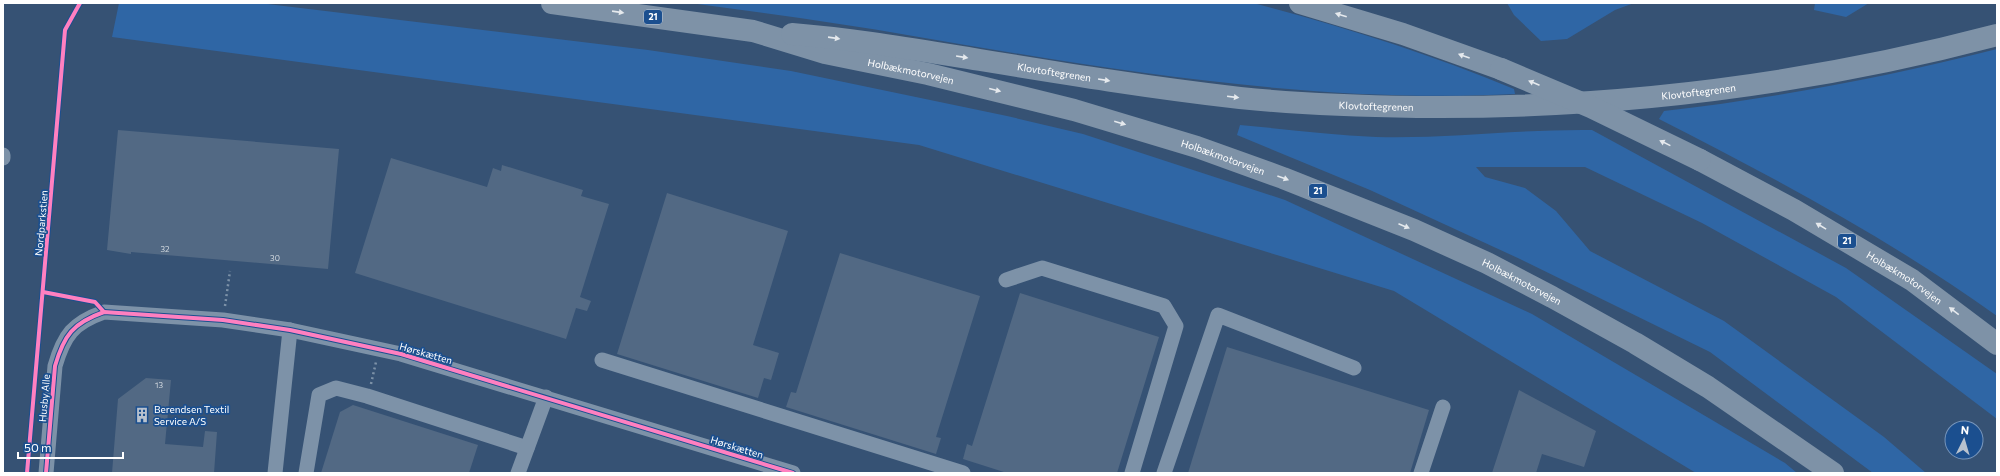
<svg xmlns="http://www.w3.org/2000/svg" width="2000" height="476" font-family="Commissioner,sans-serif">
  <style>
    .green { fill: #2f66a5 }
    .building { fill: #526984 }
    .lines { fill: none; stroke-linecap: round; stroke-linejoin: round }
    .path { stroke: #7d92a8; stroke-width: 2.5; stroke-dasharray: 2 3; stroke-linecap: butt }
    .minor { stroke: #7d92a8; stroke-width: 15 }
    .highway { stroke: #7e92a7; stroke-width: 22 }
    .highway-bridge { stroke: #7e92a7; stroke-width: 22 }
    .cycleway-casing { stroke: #1b4f8f; stroke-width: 6 }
    .cycleway { stroke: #ff80c0; stroke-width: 4 }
    .oneway { fill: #e5e9ed }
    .labels { text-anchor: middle; stroke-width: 3.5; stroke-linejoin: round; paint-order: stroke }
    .number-label { font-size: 8px; fill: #d4dae0 }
    .shield { fill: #1b4f8f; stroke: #bbcadd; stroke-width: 1 }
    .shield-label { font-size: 9px; font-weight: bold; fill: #fff }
    .street-label { font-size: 10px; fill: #fff; stroke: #1b4f8f }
    .poi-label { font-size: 10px; fill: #fff; stroke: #1b4f8f; text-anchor: start }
  </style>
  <rect width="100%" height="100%" fill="#365274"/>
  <g class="green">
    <polygon points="119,3 259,3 648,50 791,71 1007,116 1083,134 1285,200 1532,314 1785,463 1797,473 1696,473 1394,291 919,145 112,37"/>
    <path d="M690 3H1253C1342 26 1430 54 1514 89L1515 94C1313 104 1112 70 913 36 839 23 764 13 690 3Z"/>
    <polygon points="1507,3 1634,3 1615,10 1567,39 1541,41 1514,15"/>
    <polygon points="1815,3 1869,3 1846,17 1814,10"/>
    <path d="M1997 49V316C1891 240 1775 178 1659 119L1664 111C1776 98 1887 77 1997 49Z"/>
    <path d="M1240 125C1285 129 1331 135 1376 137 1448 139 1520 129 1592 130L1846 268 1997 374V419L1836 297 1702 223 1585 167H1476L1485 177 1525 188 1556 211 1590 251 1724 321 1884 437 1926 473H1873L1710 352 1520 259 1370 190 1237 135Z"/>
  </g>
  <g class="building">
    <polygon points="118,130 339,149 328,269 131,252 131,254 107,250"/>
    <polygon points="391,158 487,187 493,168 501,171 502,165 583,190 581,196 609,204 580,297 591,301 587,311 576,308 566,339 355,273"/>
    <polygon points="667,193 788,231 753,345 779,353 771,380 764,378 758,398 617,354"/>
    <polygon points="840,253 980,296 936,437 941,438 936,454 786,407 791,392 796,393"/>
    <polygon points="1020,293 1159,337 1117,473 1007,473 963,459 967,444 972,446"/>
    <polygon points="1227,347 1429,410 1410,473 1188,473"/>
    <polygon points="146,378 171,380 165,444 203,447 205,431 217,432 214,473 112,473 118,399"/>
    <polygon points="1519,390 1596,431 1584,467 1542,454 1536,473 1492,473"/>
    <polygon points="353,405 478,445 469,473 321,473 340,412"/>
  </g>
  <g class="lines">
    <g class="path">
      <polyline points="225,306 230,271"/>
      <polyline points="371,384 376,362"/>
    </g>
    <g class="minor">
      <polyline points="3,155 3,158"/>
      <polyline points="1006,280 1042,268 1164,306 1176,326 1132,473"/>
      <polyline points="602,360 963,473"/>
      <path d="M46 473 55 366C64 335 73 323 104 312L223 320 290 330 401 354 793 473"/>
      <polyline points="275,473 290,330"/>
      <polyline points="306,473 319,395 336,388 367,396 527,448"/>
      <polyline points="518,473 546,397"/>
      <polyline points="1164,473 1218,315 1354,368"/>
      <polyline points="1421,473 1443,407"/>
    </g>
    <g class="highway">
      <path id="s1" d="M552 3 753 31 825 53 928 74 1074 110 1197 147 1283 178 1414 230 1487 263 1552 297 1635 343 1708 387 1833 473"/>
      <polyline points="1300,3 1403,34 1501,69"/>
      <path id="s2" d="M792 34C855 39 917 50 980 60 1066 74 1152 88 1240 98 1298 104 1358 106 1417 107 1613 109 1807 85 1997 35"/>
      <path id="s3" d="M1700 160 1794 210 1912 280 1997 344"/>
    </g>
    <polyline class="highway-bridge" points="1501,69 1591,107 1700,160"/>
    <defs>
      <g id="cycleway">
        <polyline points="43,292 95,302 104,312"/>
        <polyline points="27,473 65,30 80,3"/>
        <path d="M46 473 55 366C64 335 73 323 104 312L223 320 290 330 401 354 793 473"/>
      </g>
    </defs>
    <use href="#cycleway" class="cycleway-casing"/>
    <use href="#cycleway" class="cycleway"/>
  </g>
  <defs><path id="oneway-solid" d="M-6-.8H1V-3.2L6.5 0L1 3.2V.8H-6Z"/></defs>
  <g class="oneway">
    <use href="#oneway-solid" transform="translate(618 12) rotate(8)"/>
    <use href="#oneway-solid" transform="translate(1341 15) rotate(-163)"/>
    <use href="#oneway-solid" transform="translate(834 38) rotate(8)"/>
    <use href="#oneway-solid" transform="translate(1464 56) rotate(-160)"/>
    <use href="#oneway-solid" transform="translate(962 57) rotate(9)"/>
    <use href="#oneway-solid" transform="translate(1104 80) rotate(9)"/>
    <use href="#oneway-solid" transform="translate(1534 83) rotate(-157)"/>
    <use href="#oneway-solid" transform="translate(995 90) rotate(14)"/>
    <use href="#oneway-solid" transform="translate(1233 97) rotate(7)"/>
    <use href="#oneway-solid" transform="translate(1120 123) rotate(16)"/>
    <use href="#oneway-solid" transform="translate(1665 143) rotate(-154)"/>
    <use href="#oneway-solid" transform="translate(1283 178) rotate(20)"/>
    <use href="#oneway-solid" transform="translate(1404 226) rotate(23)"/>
    <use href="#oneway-solid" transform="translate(1821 226) rotate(-149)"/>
    <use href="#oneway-solid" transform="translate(1954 311) rotate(-143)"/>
  </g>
  <defs>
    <symbol id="building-bare" viewBox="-9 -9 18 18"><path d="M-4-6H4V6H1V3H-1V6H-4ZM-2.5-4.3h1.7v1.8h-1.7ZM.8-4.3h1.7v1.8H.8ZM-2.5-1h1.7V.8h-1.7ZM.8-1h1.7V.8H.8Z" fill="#b9c2ce" stroke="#1b4f8f" stroke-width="2.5" paint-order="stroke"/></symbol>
  </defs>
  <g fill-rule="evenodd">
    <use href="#building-bare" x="131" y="404" width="22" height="22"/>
  </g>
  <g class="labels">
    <g class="number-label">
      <text x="165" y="252">32</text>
      <text x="275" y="261">30</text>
      <text x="159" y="388">13</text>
    </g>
    <g class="shield">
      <rect x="644" y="10" width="18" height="14" rx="3"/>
      <rect x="1309" y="184" width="18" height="14" rx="3"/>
      <rect x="1838" y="234" width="18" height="14" rx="3"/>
    </g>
    <g class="shield-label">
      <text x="653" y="20">21</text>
      <text x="1318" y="194">21</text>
      <text x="1847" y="244">21</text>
    </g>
    <g class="street-label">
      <text dy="4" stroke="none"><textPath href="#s1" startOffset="366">Holbækmotorvejen</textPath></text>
      <text dy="4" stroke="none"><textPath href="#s2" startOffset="265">Klovtoftegrenen</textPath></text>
      <text dy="4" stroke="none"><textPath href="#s2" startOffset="912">Klovtoftegrenen</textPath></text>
      <text dy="4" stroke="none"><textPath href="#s2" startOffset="589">Klovtoftegrenen</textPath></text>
      <text dy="4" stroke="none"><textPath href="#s1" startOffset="690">Holbækmotorvejen</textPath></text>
      <text transform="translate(41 223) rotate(-85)" y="4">Nordparkstien</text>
      <text dy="4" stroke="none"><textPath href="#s3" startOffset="236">Holbækmotorvejen</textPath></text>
      <text dy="4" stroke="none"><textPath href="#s1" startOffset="1014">Holbækmotorvejen</textPath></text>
      <text transform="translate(426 353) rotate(16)" y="4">Hørskætten</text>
      <text transform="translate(44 398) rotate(-85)" y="4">Husby Alle</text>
      <text transform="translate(737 447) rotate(17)" y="4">Hørskætten</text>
    </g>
    <g class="poi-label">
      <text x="154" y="413">Berendsen Textil<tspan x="154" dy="12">Service A/S</tspan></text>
    </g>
  </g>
  <rect width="2000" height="476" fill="none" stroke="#ffffff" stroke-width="8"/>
  <g transform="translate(1964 440) rotate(5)"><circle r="19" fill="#1b4f8f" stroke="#7695bc"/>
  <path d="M0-3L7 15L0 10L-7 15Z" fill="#b9c2ce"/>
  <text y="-6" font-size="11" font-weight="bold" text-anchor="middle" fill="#ffffff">N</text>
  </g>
  <path d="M18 452v6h105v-6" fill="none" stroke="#ffffff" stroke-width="2"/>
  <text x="24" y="452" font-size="12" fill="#ffffff" stroke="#1b4f8f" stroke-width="3" paint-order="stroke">50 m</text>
</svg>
